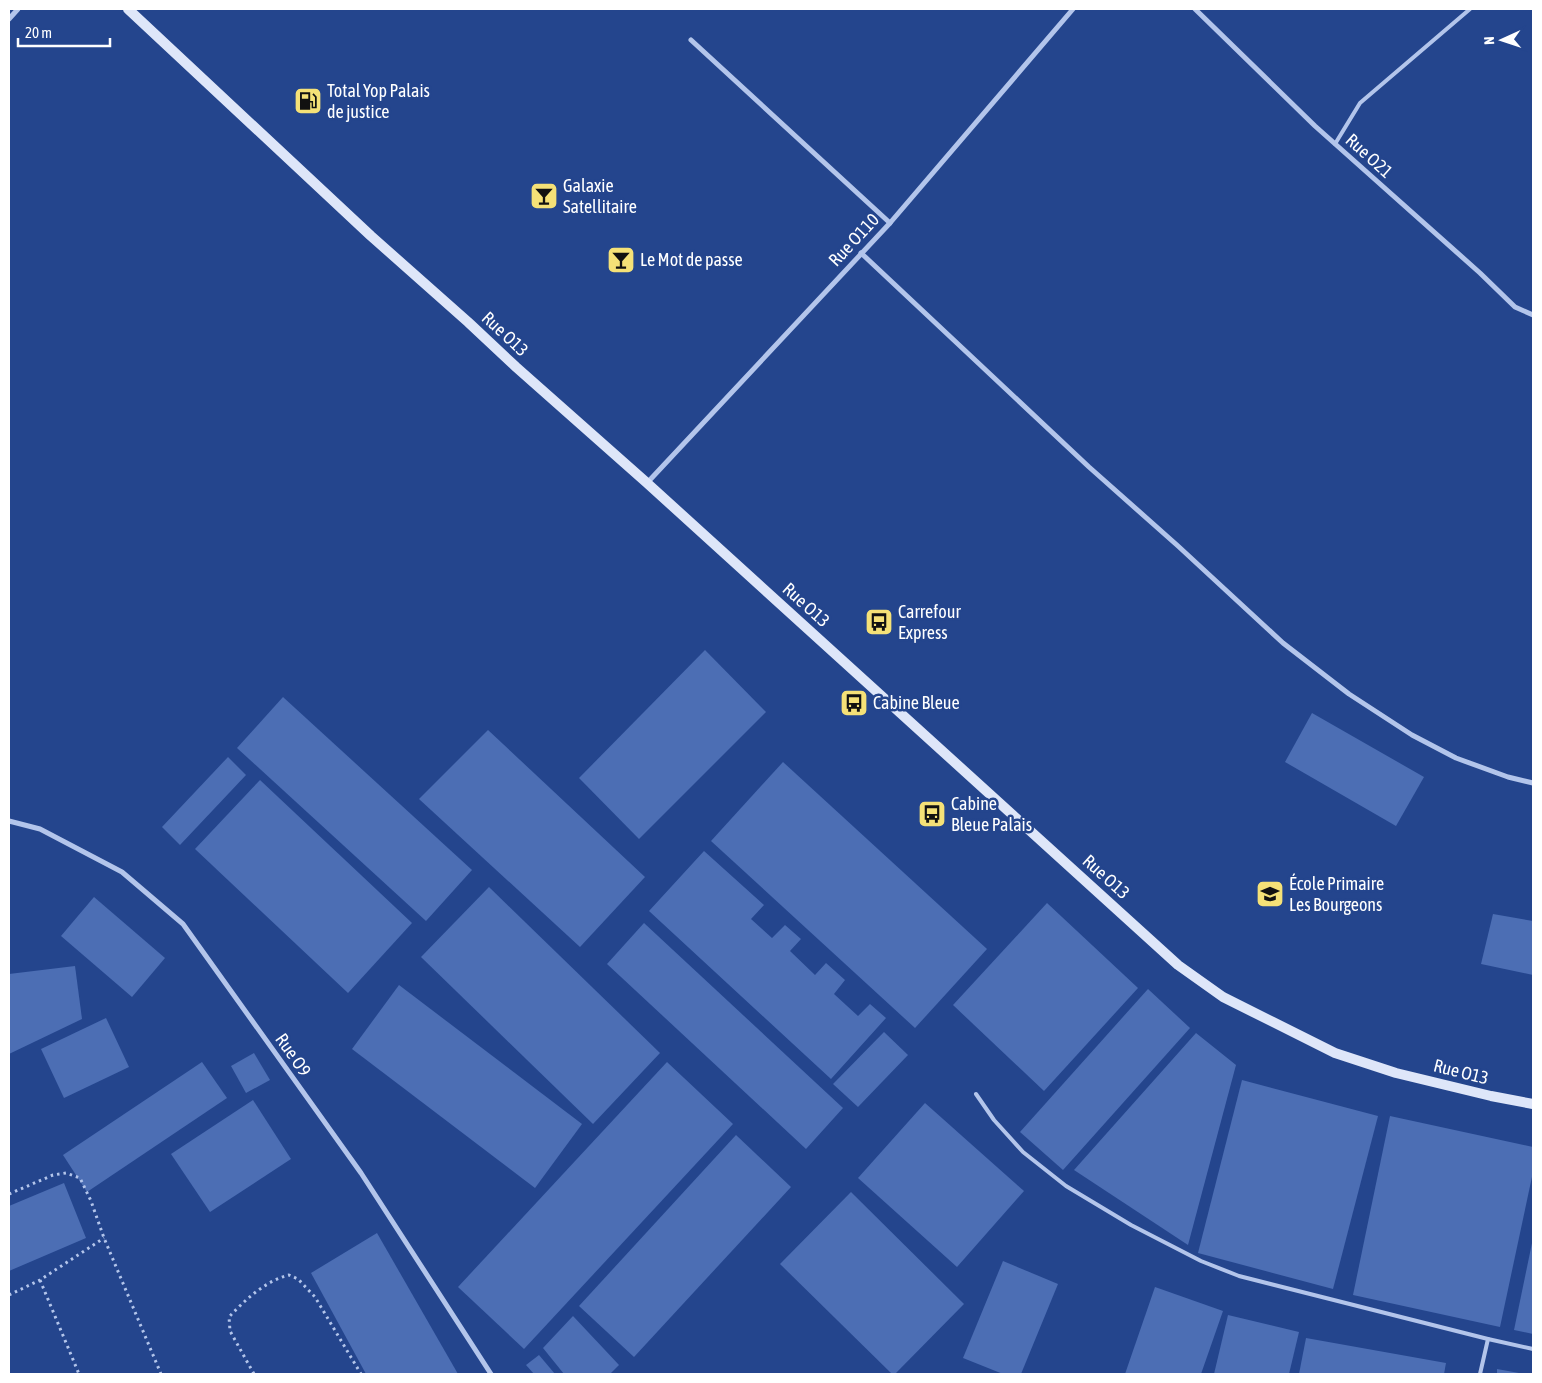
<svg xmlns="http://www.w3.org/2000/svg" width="1542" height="1383" font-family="'Asap Condensed',sans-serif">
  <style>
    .building { fill: #4c6eb4 }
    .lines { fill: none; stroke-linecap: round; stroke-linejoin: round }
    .path { stroke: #b3c5eb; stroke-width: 3; stroke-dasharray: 2.5 4; stroke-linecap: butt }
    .service { stroke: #b3c5eb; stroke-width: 4 }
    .minor { stroke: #b3c5eb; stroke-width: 5 }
    .secondary { stroke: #dee6f9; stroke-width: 10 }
    .labels { text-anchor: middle; stroke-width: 5; stroke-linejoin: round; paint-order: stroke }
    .poi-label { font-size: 18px; fill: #fff; stroke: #24458d; text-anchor: start }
    .street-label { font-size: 18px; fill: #fff; stroke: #24458d }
  </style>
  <rect width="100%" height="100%" fill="#24458d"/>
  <g class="building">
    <polygon points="705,650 766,712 639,839 579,778"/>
    <polygon points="283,697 472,870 426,921 237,748"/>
    <polygon points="1312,713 1424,777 1396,826 1285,762"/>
    <polygon points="488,730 645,877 580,947 419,799"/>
    <polygon points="228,757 246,775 180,845 162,827"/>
    <polygon points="783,762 987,949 915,1028 711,841"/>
    <polygon points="260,780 412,923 348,993 195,849"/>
    <polygon points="704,851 764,905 751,919 772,938 785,925 801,939 790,951 815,975 826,963 845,980 834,994 858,1016 870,1004 886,1018 831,1079 649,911"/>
    <polygon points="489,887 660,1053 593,1124 421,957"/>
    <polygon points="94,897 165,958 132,997 61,936"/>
    <polygon points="1047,903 1138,988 1044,1091 953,1005"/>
    <polygon points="1493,914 1533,921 1533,975 1481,964"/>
    <polygon points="644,923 843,1108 806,1149 607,964"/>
    <polygon points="75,966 82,1019 9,1054 9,974"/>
    <polygon points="399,985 582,1124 535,1188 352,1049"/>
    <polygon points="1148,989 1190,1028 1063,1170 1020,1132"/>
    <polygon points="106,1018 129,1067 64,1098 41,1049"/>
    <polygon points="884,1032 908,1055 858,1107 833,1084"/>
    <polygon points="1196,1033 1236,1065 1188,1245 1074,1170"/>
    <polygon points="254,1053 270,1080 246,1093 231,1066"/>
    <polygon points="202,1062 227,1098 87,1192 63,1155"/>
    <polygon points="667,1062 733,1124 524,1349 458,1287"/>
    <polygon points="1242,1080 1378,1116 1333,1289 1198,1253"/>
    <polygon points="253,1100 291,1159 210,1212 171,1154"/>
    <polygon points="925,1103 1024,1191 957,1267 858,1178"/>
    <polygon points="1390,1116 1533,1147 1533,1172 1500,1327 1353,1295"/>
    <polygon points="736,1135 791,1187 634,1357 579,1306"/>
    <polygon points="64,1183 86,1238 9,1271 9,1206"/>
    <polygon points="851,1192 964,1304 895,1374 892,1374 780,1264"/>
    <polygon points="377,1233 458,1374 366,1374 311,1273"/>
    <polygon points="1532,1243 1533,1243 1533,1334 1514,1330"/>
    <polygon points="1003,1261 1058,1284 1021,1374 1003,1374 963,1358"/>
    <polygon points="1155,1287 1223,1311 1201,1374 1125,1374"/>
    <polygon points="1228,1315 1299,1332 1289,1374 1214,1374"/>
    <polygon points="573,1316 619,1365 610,1374 564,1374 543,1348"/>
    <polygon points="1306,1338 1446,1363 1444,1374 1299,1374"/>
    <polygon points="539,1355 555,1374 534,1374 526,1365"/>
    <polygon points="1497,1369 1519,1373 1519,1374 1497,1374"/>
  </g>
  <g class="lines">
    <g class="path">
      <polyline points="9,1194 53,1175 66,1173 80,1178 91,1201 104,1238 161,1374"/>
      <polyline points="40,1280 79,1374"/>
      <polyline points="9,1295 40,1280 104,1238"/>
      <path d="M254 1374 230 1331 229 1317C245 1300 265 1281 289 1275L298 1279 315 1297 361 1374"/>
    </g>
    <g class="service">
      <polyline points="1335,144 1360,103 1470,9"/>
      <polyline points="976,1094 994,1120 1023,1152 1066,1186 1131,1225 1201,1261 1239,1276 1488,1339 1533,1349"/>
      <polyline points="1480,1374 1488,1339"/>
    </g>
    <g class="minor">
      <polyline points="1195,9 1315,126 1480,273 1515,307 1533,315"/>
      <polyline points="9,19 18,9"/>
      <polyline points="691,40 890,223"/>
      <polyline points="861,253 1089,467 1178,546 1283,643 1349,694 1412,735 1456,758 1508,777 1533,783"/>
      <polyline points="647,483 890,223 1073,9"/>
      <polyline points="9,821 40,829 122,872 183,924 361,1173 491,1374"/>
    </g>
    <polyline class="secondary" points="128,9 371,236 468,322 516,367 647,483 1178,965 1223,997 1335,1053 1396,1073 1491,1096 1533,1104"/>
  </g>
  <defs>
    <symbol id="fuel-square" viewBox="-11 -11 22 22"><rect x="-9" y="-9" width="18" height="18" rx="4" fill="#f5e177" stroke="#24458d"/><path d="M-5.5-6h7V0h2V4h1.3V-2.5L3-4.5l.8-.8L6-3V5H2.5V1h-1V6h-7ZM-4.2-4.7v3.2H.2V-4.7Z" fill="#111"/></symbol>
    <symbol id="bar-square" viewBox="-11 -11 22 22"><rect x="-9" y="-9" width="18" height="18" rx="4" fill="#f5e177" stroke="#24458d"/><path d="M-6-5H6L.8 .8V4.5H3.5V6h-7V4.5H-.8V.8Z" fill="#111"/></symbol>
    <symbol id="bus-square" viewBox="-11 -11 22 22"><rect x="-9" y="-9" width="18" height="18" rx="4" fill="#f5e177" stroke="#24458d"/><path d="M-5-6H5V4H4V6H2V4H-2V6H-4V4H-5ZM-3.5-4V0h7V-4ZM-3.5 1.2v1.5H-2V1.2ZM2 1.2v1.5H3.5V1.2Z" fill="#111"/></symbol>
    <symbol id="school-square" viewBox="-11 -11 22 22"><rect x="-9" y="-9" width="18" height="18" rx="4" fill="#f5e177" stroke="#24458d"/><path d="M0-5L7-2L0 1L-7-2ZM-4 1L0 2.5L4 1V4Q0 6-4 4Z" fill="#111"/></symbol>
  </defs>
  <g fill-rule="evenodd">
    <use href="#fuel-square" x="292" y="85" width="32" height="32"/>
    <use href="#bar-square" x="528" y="180" width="32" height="32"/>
    <use href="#bar-square" x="605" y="244" width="32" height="32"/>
    <use href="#bus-square" x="863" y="606" width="32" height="32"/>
    <use href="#bus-square" x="838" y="687" width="32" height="32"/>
    <use href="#bus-square" x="916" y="798" width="32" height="32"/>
    <use href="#school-square" x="1254" y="878" width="32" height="32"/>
  </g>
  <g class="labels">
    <g class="poi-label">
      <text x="327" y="97">Total Yop Palais<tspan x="327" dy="21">de justice</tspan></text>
      <text x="563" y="192">Galaxie<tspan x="563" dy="21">Satellitaire</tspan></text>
      <text x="640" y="266">Le Mot de passe</text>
      <text x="898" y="618">Carrefour<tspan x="898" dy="21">Express</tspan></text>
      <text x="873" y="709">Cabine Bleue</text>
      <text x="951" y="810">Cabine<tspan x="951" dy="21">Bleue Palais</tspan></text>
      <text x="1289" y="890">École Primaire<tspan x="1289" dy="21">Les Bourgeons</tspan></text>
    </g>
    <g class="street-label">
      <text transform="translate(1369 156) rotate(42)" y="6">Rue O21</text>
      <text transform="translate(854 240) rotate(-47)" y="6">Rue O110</text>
      <text transform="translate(505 334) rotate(43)" y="6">Rue O13</text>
      <text transform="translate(806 605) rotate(42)" y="6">Rue O13</text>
      <text transform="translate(1106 877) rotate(42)" y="6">Rue O13</text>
      <text transform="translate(293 1055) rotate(55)" y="6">Rue O9</text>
      <text transform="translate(1461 1072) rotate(14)" y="6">Rue O13</text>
    </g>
  </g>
  <rect width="1542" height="1383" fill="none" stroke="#ffffff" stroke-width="20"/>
  <g transform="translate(1502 40) rotate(267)" stroke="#24458d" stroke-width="4" paint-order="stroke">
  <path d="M0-4L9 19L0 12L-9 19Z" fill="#ffffff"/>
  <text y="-8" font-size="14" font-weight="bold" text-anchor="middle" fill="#ffffff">N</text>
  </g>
  <path d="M18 38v8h92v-8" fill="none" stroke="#ffffff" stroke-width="2.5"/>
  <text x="25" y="38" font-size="15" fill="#ffffff" stroke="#24458d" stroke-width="4" paint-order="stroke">20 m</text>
</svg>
